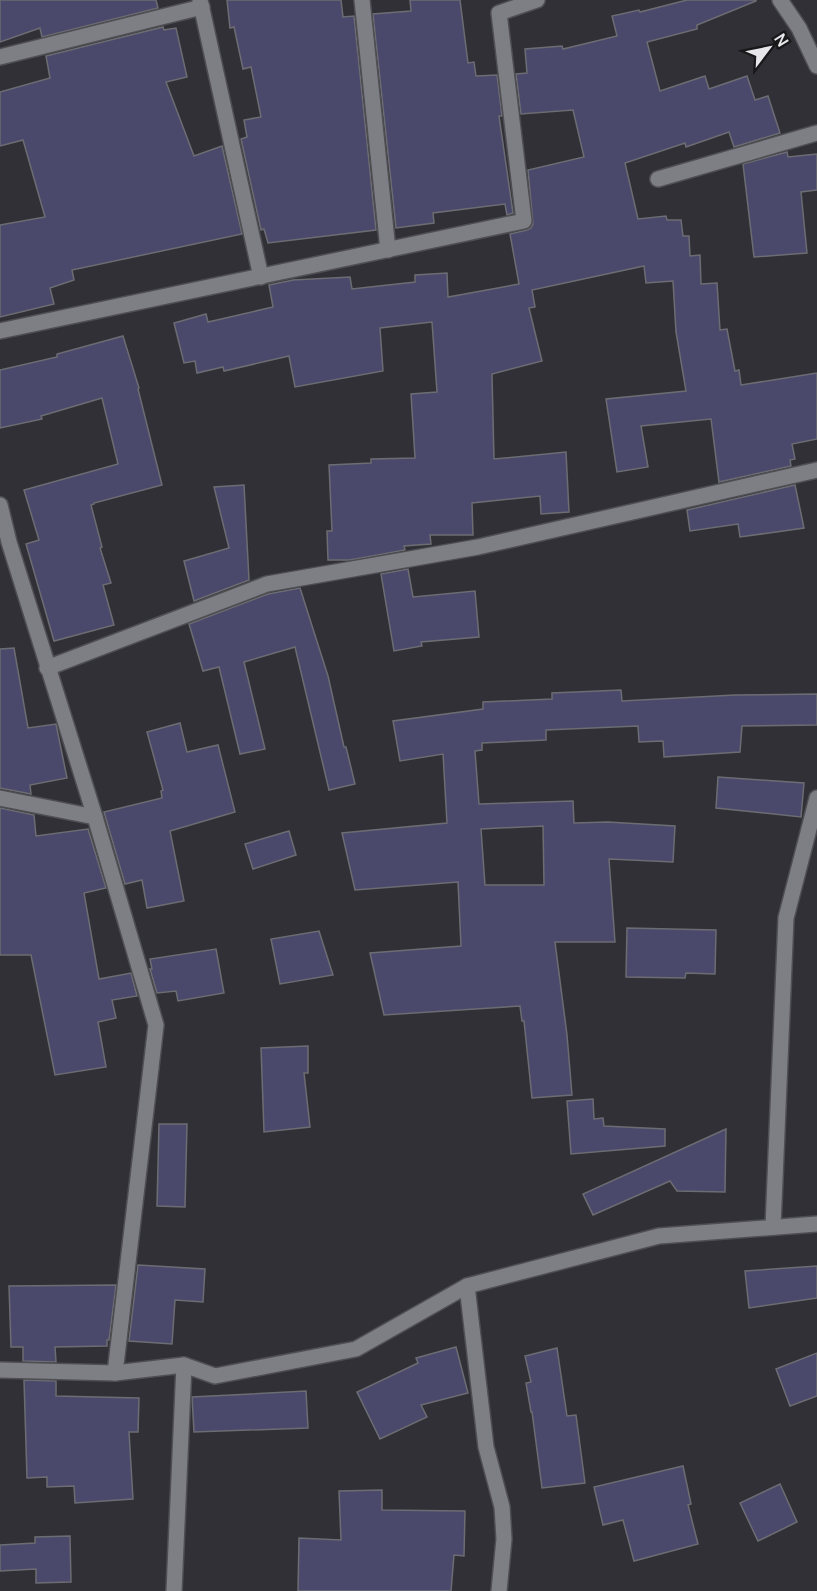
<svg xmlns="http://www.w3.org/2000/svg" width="817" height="1591" font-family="Manrope,sans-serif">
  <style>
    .building { fill: #4b496b; stroke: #6c6c73; stroke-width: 1.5; fill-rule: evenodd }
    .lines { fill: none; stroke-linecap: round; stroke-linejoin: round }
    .street-casing { stroke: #4e4e53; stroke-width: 18 }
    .secondary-casing { stroke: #4e4e53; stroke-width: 18 }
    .street { stroke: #7e7e85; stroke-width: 15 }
    .secondary { stroke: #7e7e85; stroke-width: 15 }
  </style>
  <rect width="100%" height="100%" fill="#303036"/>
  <g class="building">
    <polygon points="0,0 156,0 158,8 42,37 40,28 0,42"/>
    <polygon points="227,0 341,0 343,17 354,16 376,230 268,243 264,229 261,230 241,139 247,137 244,120 261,117 251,67 243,69 234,27 230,28"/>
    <polygon points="410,0 460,0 468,63 474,62 476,76 497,75 502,116 499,116 513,213 507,215 505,204 433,213 434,223 396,228 373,14 411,11"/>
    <polygon points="687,0 756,0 756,1 697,25 697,29 647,42 660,91 705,76 709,89 747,76 755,100 768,96 780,133 734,147 729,132 686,147 685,143 625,163 638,219 666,216 667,220 681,220 683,236 689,236 690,256 700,255 701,284 717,283 720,330 727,329 735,371 739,370 741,385 817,373 817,439 792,444 795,459 790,460 791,466 719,482 711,419 641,426 648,467 617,472 606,399 686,391 676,332 673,281 646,283 644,266 532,290 535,307 529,308 542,361 492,374 494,459 566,452 569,512 541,514 540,496 472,503 473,535 430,535 431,544 404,546 405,550 350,560 328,560 327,531 332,531 329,465 371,463 371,459 415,458 411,394 437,392 432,322 380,328 383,371 295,387 289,356 224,371 223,367 197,373 195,361 184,363 174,323 206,314 208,322 273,307 269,285 293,280 350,277 352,289 415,282 415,275 447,273 448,297 519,284 510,234 527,230 531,228 533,224 528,170 584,157 573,110 521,114 516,74 527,73 525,49 562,46 563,49 617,36 612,16 639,10 640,12"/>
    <polygon points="163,27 164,30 176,28 187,77 166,82 194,156 222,146 242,234 72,270 74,280 50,288 54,304 0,317 0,225 45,217 23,140 0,146 0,92 50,78 46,56"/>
    <polygon points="787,152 788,157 817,154 817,190 801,192 807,253 754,257 743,164"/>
    <polygon points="123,336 139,388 138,389 162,485 94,503 94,504 91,505 102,547 100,548 111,583 103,585 114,625 54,641 26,544 39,540 24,490 118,464 102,398 41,416 42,419 0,428 0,370 57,357 57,354"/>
    <polygon points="244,485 249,580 194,601 184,561 229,548 214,487"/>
    <polygon points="795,485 804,528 740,537 738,524 690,531 687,510"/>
    <polygon points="408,569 413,597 475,591 479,637 421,642 422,646 394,651 381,574"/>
    <polygon points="300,588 328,676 344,747 346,747 355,784 329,790 295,647 244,662 265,749 240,754 219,667 203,671 189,624 268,594"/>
    <polygon points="14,648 28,728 56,724 67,778 30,785 31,794 0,788 0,649"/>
    <path d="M621 690 622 701 735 695 817 694V725L742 726 740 752 664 757 663 741 639 742 638 726 546 730V740L482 743V750L475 751 479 804 573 801 574 823 608 822 675 826 673 862 609 859 615 942H555L567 1035 572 1095 532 1098 524 1021H522L520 1006 384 1015 370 953 461 946 458 882 355 890 342 833 447 823 443 754 400 761 393 721 483 709V702L552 699V693ZM543 826 544 885H485L481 829Z"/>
    <polygon points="180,723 187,752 218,745 235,812 170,831 184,901 147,908 142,880 125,884 104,812 162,798 161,791 163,790 147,732"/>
    <polygon points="718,777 804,783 801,817 716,808"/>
    <polygon points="0,808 34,815 36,836 88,829 106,888 84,893 99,979 131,973 137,996 112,1000 116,1018 98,1022 106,1067 55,1075 31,955 0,955"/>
    <polygon points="289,831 296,855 253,869 245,844"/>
    <polygon points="627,928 716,930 715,974 686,973 685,978 626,977"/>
    <polygon points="319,931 333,975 280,984 271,939"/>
    <polygon points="216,949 224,993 178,1001 176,991 157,993 150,969 152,969 150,959"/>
    <polygon points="308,1046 308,1073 304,1073 310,1127 264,1132 261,1048"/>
    <polygon points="593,1099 594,1119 603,1118 604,1126 665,1129 665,1146 571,1154 567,1101"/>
    <polygon points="159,1124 187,1124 185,1207 157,1206"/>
    <polygon points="726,1129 725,1192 677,1191 670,1181 593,1215 583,1194"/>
    <polygon points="138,1265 205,1269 203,1302 175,1300 172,1344 129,1341"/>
    <polygon points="817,1266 817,1298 749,1308 745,1271"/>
    <polygon points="116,1285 109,1340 107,1340 107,1346 55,1347 56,1362 23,1361 23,1347 11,1347 9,1286"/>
    <polygon points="456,1347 468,1393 421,1405 427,1417 380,1439 357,1392 418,1363 416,1358"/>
    <polygon points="557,1348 567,1416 576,1415 585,1483 542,1488 532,1412 531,1412 526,1383 531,1382 525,1356"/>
    <polygon points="817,1353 817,1396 790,1406 776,1369"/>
    <polygon points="24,1380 56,1381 56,1396 139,1398 138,1432 129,1432 133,1499 75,1503 74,1486 47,1487 47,1477 27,1478"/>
    <polygon points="306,1391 308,1428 194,1432 192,1397"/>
    <polygon points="683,1466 691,1504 688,1505 698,1544 634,1561 623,1520 603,1525 594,1487"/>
    <polygon points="780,1484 797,1522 758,1541 740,1503"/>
    <polygon points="382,1490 382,1510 465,1511 464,1556 454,1555 451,1591 298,1591 299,1538 341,1540 339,1491"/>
    <polygon points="70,1536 71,1582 36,1583 36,1569 0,1571 0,1545 35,1543 35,1537"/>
  </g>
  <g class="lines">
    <defs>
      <g id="street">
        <polyline points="200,0 261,277"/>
        <polyline points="362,0 388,250"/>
        <polyline points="780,0 799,28 817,66"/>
        <polyline points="0,57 202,7"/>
        <polyline points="658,179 817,133"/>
        <polyline points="0,331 524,221 499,13 537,0"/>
        <polyline points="0,505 9,542 95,817 156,1025 115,1373"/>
        <polyline points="47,668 267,584 478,547 817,470"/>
        <polyline points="0,798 95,817"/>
        <polyline points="773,1227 786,918 817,798"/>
        <polyline points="467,1286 486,1447 502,1507 504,1539 499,1591"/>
        <polyline points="174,1591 184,1365"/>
      </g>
      <polyline id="secondary" points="0,1370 115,1373 184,1365 215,1376 356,1349 467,1286 659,1236 817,1224"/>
    </defs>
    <use href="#street" class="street-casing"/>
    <use href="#secondary" class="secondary-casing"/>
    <use href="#street" class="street"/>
    <use href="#secondary" class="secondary"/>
  </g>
  <g transform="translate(769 48) rotate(58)" stroke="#18181b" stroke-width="4.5" paint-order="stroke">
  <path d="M0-4.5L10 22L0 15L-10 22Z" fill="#e7e7eb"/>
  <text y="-9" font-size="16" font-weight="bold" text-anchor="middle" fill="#e7e7eb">N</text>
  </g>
</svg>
